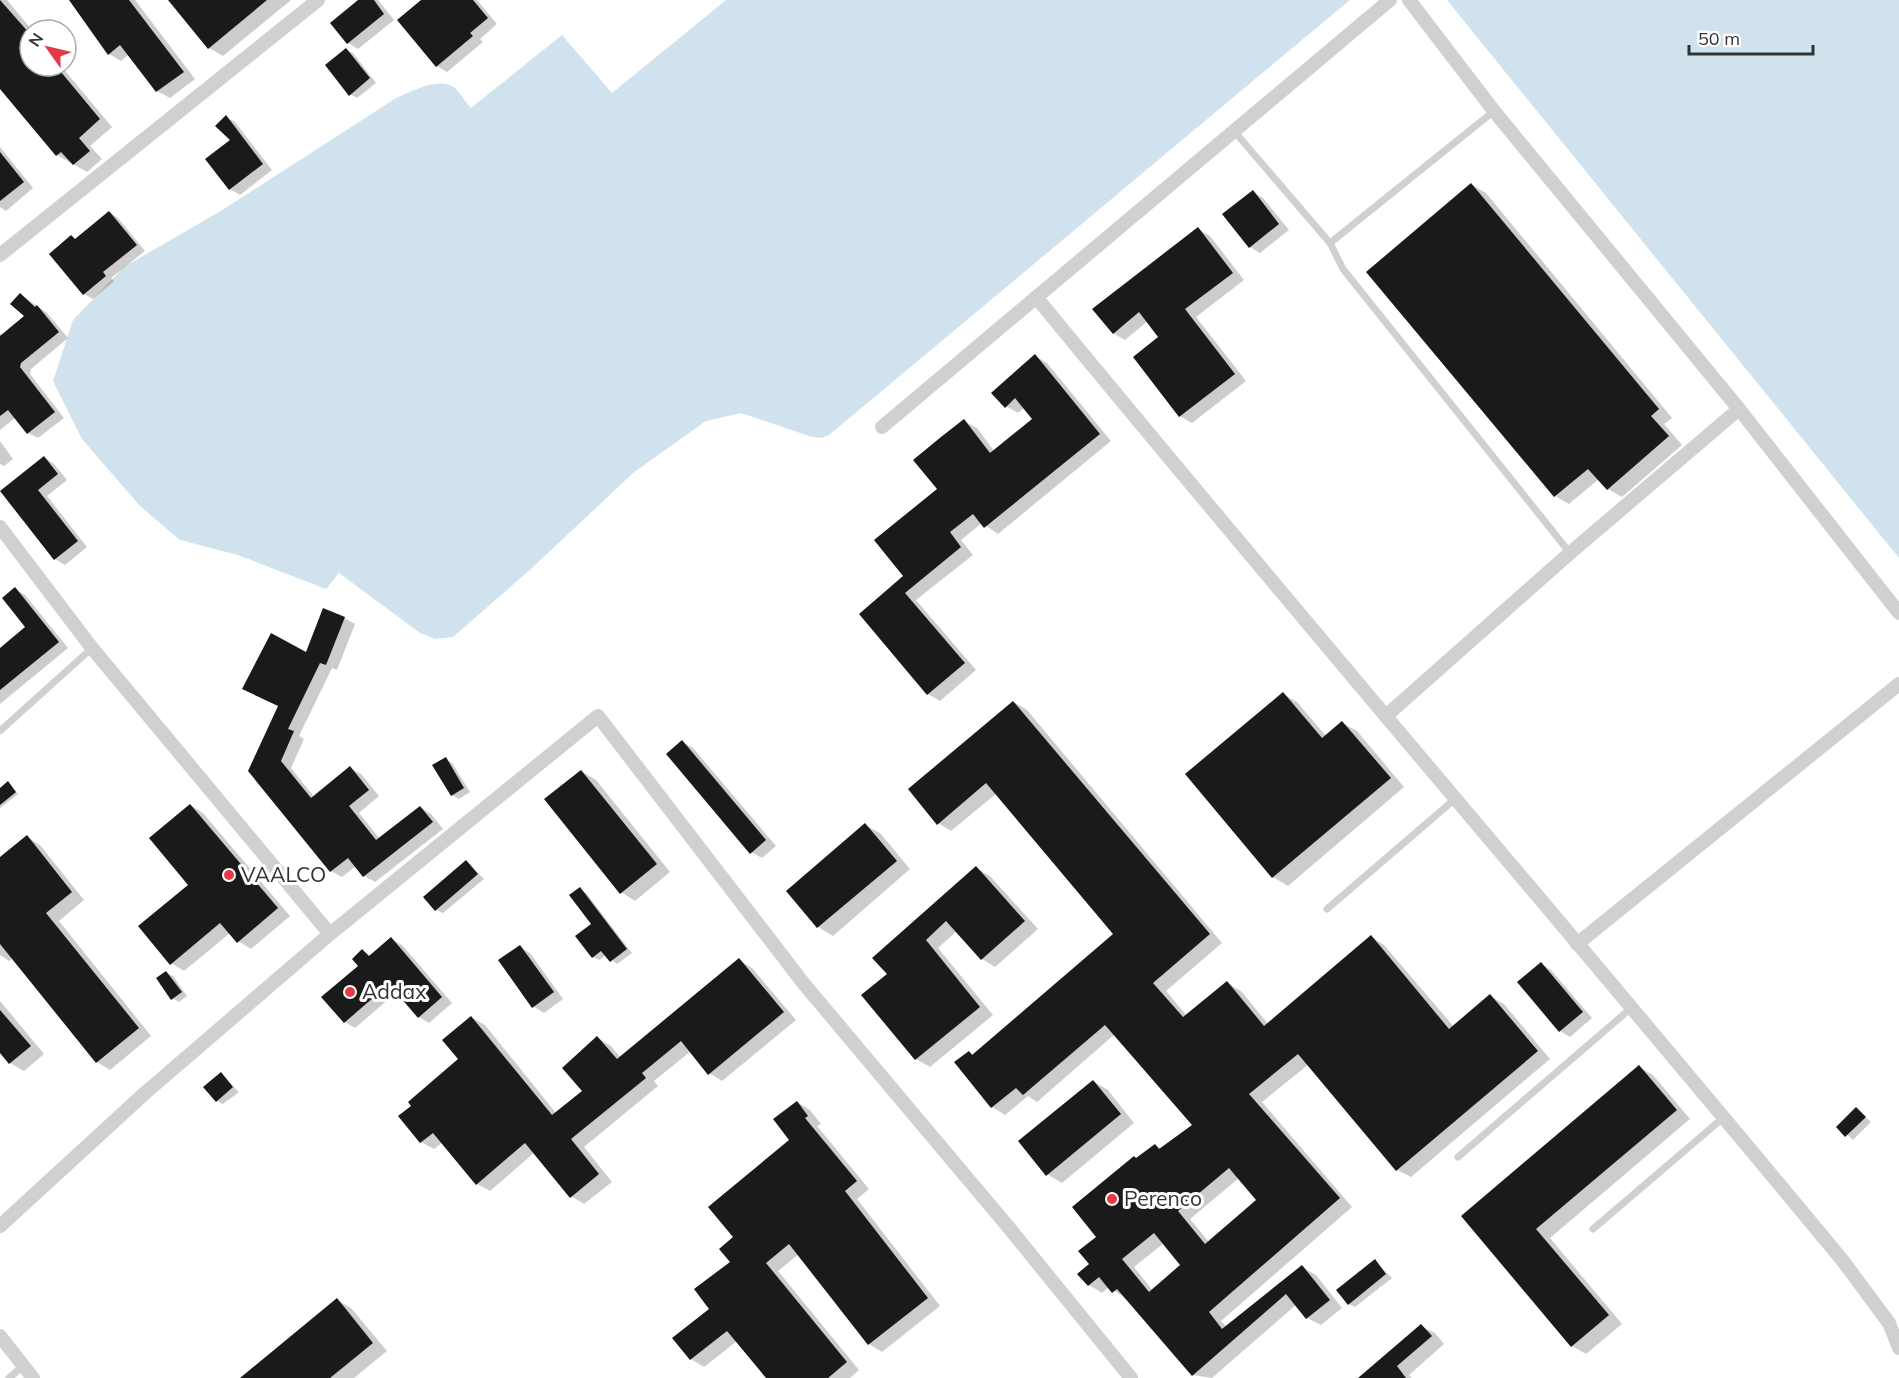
<svg xmlns="http://www.w3.org/2000/svg" width="1899" height="1378" font-family="Mulish,sans-serif">
  <style>
    .water { fill: #cfe2ee }
    .shadow { fill: #0003; fill-rule: evenodd }
    .building { fill: #1a1a1a; fill-rule: evenodd }
    .lines { fill: none; stroke-linecap: round; stroke-linejoin: round }
    .lane { stroke: #d0d0d0; stroke-width: 7 }
    .street { stroke: #d0d0d0; stroke-width: 14 }
    .poi-dot { fill: #e63946; stroke: #fff; stroke-width: 2 }
    .labels { text-anchor: middle; stroke-width: 6; stroke-linejoin: round; paint-order: stroke }
    .poi-label { font-size: 21px; fill: #333; stroke: #fff; text-anchor: start }
  </style>
  <rect width="100%" height="100%" fill="#fff"/>
  <g class="water">
    <path d="M726 0H1350L829 435 822 438 812 437 741 413 706 421 633 473 532 568 453 637 435 639 420 633 339 573 326 589 238 555 180 540 140 506 82 439 53 381 73 320 124 267 224 209 396 98C412 91 441 75 456 89 462 95 466 103 471 108L562 35 612 93Z"/>
    <polygon points="1447,0 1899,0 1899,558"/>
  </g>
  <g class="shadow">
    <polygon points="0,0 7,0 32,30 30,66 61,66 112,127 90,146 102,159 87,172 57,155 0,86"/>
    <polygon points="71,0 135,0 195,79 170,98 157,91 129,54 121,61 109,54"/>
    <polygon points="170,0 291,0 223,56 209,48"/>
    <polygon points="361,0 378,0 394,20 358,49 348,43"/>
    <polygon points="423,0 477,0 497,24 480,39 483,42 447,72 437,66"/>
    <polygon points="346,50 353,53 376,83 357,98 350,94"/>
    <polygon points="226,117 235,122 272,170 240,195 230,189 207,160 232,141"/>
    <polygon points="0,147 33,188 6,211 0,207"/>
    <polygon points="1472,185 1486,193 1672,418 1664,424 1682,445 1622,497 1608,489 1599,479 1569,504 1555,496"/>
    <polygon points="1253,192 1263,198 1289,230 1260,253 1250,247"/>
    <polygon points="109,212 118,218 145,251 111,278 114,281 93,299 84,294 71,237 76,239"/>
    <polygon points="1198,229 1210,236 1244,280 1196,317 1246,381 1192,423 1180,416 1160,337 1148,321 1125,340 1113,333"/>
    <polygon points="20,294 47,313 68,338 31,369 30,374 64,418 38,438 28,433 16,417 0,430 0,333 3,336 26,316"/>
    <polygon points="1035,356 1047,363 1111,441 998,534 982,523 961,540 973,555 916,600 976,670 940,701 928,694 861,614 905,576 964,421 977,428 994,451 1034,419 1024,408 1018,413 1006,406"/>
    <polygon points="0,441 13,459 4,466 0,464"/>
    <polygon points="45,458 54,464 67,480 47,496 87,547 65,565 55,559 2,492"/>
    <polygon points="15,589 25,595 68,648 0,704 0,650 27,627"/>
    <polygon points="344,618 355,624 337,670 332,668 299,736 304,739 291,768 314,797 350,768 361,774 379,796 359,813 380,839 420,807 431,814 443,829 375,882 364,876 356,866 342,877 331,871 250,771 306,654"/>
    <polygon points="1283,694 1297,702 1326,736 1342,723 1357,731 1404,787 1288,886 1273,877 1187,775"/>
    <path d="M1014 702 1027 710 1222 943 1166 991 1187 1016 1227 983 1241 991 1268 1024 1371 937 1384 945 1454 1027 1490 996 1504 1004 1550 1059 1411 1177 1397 1170 1309 1064 1262 1102 1352 1207 1221 1321 1227 1327 1302 1267 1316 1275 1342 1308 1321 1325 1307 1318 1297 1304 1212 1378 1193 1375 1127 1299 1109 1287 1102 1293 1089 1285 1098 1237 1155 1145 1162 1149 1194 1125 1115 1034 1037 1102 1028 1096 1005 1115 992 1107 969 1052 974 1055 1115 934 997 793 951 831 938 823ZM1239 1178 1258 1200 1209 1242 1190 1219ZM1164 1243 1182 1265 1153 1291 1134 1267Z"/>
    <polygon points="682,742 693,748 776,846 762,858 751,852"/>
    <polygon points="446,759 452,763 470,792 459,799 452,795"/>
    <polygon points="581,771 596,780 670,872 635,901 621,892"/>
    <polygon points="8,783 18,794 0,808 0,789"/>
    <polygon points="190,805 203,813 290,916 251,949 238,941 230,933 184,971 171,963 190,885"/>
    <polygon points="865,825 880,833 910,869 833,936 818,927 788,891"/>
    <polygon points="27,837 40,845 84,900 59,921 151,1036 110,1070 97,1062 13,958 9,961 0,955 0,859"/>
    <polygon points="467,862 484,879 443,913 436,910"/>
    <polygon points="976,868 990,876 1038,929 995,967 982,959 957,931 938,948 993,1015 930,1067 916,1059 889,974"/>
    <polygon points="580,889 586,893 632,953 617,964 606,955 599,960 593,957 593,924"/>
    <polygon points="391,939 402,945 452,1003 429,1023 419,1017 397,992 355,1028 345,1022 362,951 371,956"/>
    <polygon points="520,947 530,953 563,999 544,1013 533,1006"/>
    <polygon points="739,960 752,968 796,1020 722,1081 709,1073 691,1051 654,1081 658,1086 584,1147 612,1182 584,1204 571,1196 535,1152 490,1191 477,1184 443,1142 434,1149 421,1142 460,1059 471,1017 485,1025 556,1113 584,1091 598,1038 611,1046 621,1058"/>
    <polygon points="1541,964 1551,970 1592,1018 1570,1037 1560,1031"/>
    <polygon points="166,973 173,976 187,996 179,1002 172,998"/>
    <polygon points="0,1001 44,1054 24,1071 10,1063 0,1051"/>
    <polygon points="1639,1067 1653,1075 1690,1119 1550,1238 1622,1324 1586,1354 1572,1346 1463,1216"/>
    <polygon points="221,1074 239,1092 223,1104 217,1101"/>
    <polygon points="1093,1081 1108,1090 1134,1123 1062,1183 1047,1174"/>
    <polygon points="797,1102 810,1110 821,1124 817,1126 869,1189 857,1199 940,1306 882,1352 869,1344 799,1254 778,1271 859,1370 850,1378 768,1378 737,1341 704,1367 691,1359 675,1339 711,1309 732,1262 735,1238 791,1140"/>
    <polygon points="1856,1109 1871,1122 1853,1140 1838,1127"/>
    <polygon points="1375,1261 1392,1278 1355,1307 1349,1304"/>
    <polygon points="337,1300 351,1308 387,1351 354,1378 242,1378"/>
    <polygon points="1421,1326 1435,1333 1444,1344 1409,1375 1412,1378 1360,1378"/>
  </g>
  <g class="building">
    <polygon points="0,0 30,34 30,66 56,66 100,119 79,138 90,151 73,165 61,152 56,156 0,89"/>
    <polygon points="69,0 129,0 184,72 156,92 120,45 108,55"/>
    <polygon points="168,0 267,0 208,49"/>
    <polygon points="358,0 374,0 384,14 347,44 330,23"/>
    <polygon points="421,0 473,0 488,18 470,33 473,36 436,67 397,20"/>
    <polygon points="346,48 370,78 349,96 325,65"/>
    <polygon points="226,115 263,164 229,190 205,159 230,140 215,126"/>
    <polygon points="0,152 24,182 0,201"/>
    <polygon points="1471,183 1659,409 1651,416 1669,436 1607,490 1588,469 1554,497 1366,272"/>
    <polygon points="1253,190 1279,224 1249,248 1222,214"/>
    <polygon points="109,211 137,245 103,272 106,276 83,295 49,254 71,235 75,239"/>
    <polygon points="1198,227 1233,273 1185,309 1235,374 1179,417 1133,357 1158,337 1139,312 1113,334 1092,309"/>
    <polygon points="20,293 35,307 37,305 59,332 21,363 20,367 55,412 27,434 8,410 0,416 0,336 24,316 10,304"/>
    <polygon points="1035,354 1100,434 984,528 973,514 950,532 961,547 905,593 965,663 927,695 859,614 903,576 874,540 937,489 913,460 941,437 964,419 990,453 1032,419 1015,398 1005,408 991,393"/>
    <polygon points="44,456 58,474 38,490 78,541 54,560 0,491"/>
    <polygon points="15,587 59,642 0,690 0,648 25,627 2,598"/>
    <polygon points="323,608 345,617 326,665 320,663 288,729 294,731 281,761 311,798 350,766 369,790 349,806 376,840 420,806 433,822 363,877 348,858 330,872 248,771 278,706 242,689 271,633 306,652"/>
    <polygon points="1283,692 1322,738 1342,721 1391,778 1272,878 1185,774"/>
    <path d="M1013 701 1210 934 1153 983 1183 1017 1227 981 1264 1026 1371 935 1449 1029 1490 994 1538 1051 1396 1171 1298 1054 1249 1094 1340 1198 1209 1312 1222 1329 1302 1265 1330 1300 1306 1319 1286 1294 1192 1376 1117 1289 1112 1293 1099 1277 1088 1286 1077 1274 1089 1264 1078 1251 1096 1237 1072 1207 1134 1156 1136 1158 1155 1144 1159 1149 1192 1125 1105 1025 1023 1095 1016 1088 991 1108 954 1062 969 1051 972 1055 1113 934 986 783 937 825 908 789ZM1229 1168 1256 1200 1205 1244 1178 1211ZM1154 1233 1180 1265 1149 1292 1122 1259Z"/>
    <polygon points="682,740 766,840 750,854 666,754"/>
    <polygon points="446,757 464,788 451,796 432,765"/>
    <polygon points="581,770 657,864 620,894 544,799"/>
    <polygon points="8,781 16,792 0,805 0,788"/>
    <polygon points="190,804 278,908 237,943 220,923 170,965 138,926 188,885 149,838"/>
    <polygon points="865,823 897,861 817,928 786,891"/>
    <polygon points="27,835 72,892 46,913 139,1028 96,1063 0,944 0,857"/>
    <polygon points="466,860 478,874 435,911 423,897"/>
    <polygon points="976,866 1025,921 981,960 946,921 926,940 980,1007 915,1060 861,995 887,974 872,958"/>
    <polygon points="580,887 627,949 610,962 601,951 592,958 575,936 591,924 569,895"/>
    <polygon points="391,937 442,997 418,1018 389,984 344,1023 321,997 358,966 352,959 362,949 369,956"/>
    <polygon points="520,945 554,992 532,1008 498,960"/>
    <polygon points="739,958 784,1012 708,1075 681,1041 642,1073 646,1078 571,1139 599,1174 570,1198 525,1143 476,1185 433,1133 420,1143 398,1116 411,1106 408,1102 458,1059 442,1040 471,1016 552,1115 582,1091 562,1068 597,1036 617,1059"/>
    <polygon points="1541,962 1583,1012 1559,1032 1517,982"/>
    <polygon points="166,971 182,992 171,1000 156,978"/>
    <polygon points="0,1010 31,1046 9,1064 0,1053"/>
    <polygon points="1639,1065 1677,1110 1536,1229 1609,1315 1571,1347 1461,1216"/>
    <polygon points="221,1072 233,1087 216,1102 203,1087"/>
    <polygon points="1093,1080 1121,1114 1046,1176 1018,1141"/>
    <polygon points="797,1101 808,1116 805,1118 857,1181 845,1191 928,1298 868,1345 789,1244 766,1263 847,1362 828,1378 766,1378 727,1331 690,1360 672,1338 709,1309 694,1289 730,1262 719,1249 733,1237 708,1207 789,1140 773,1119"/>
    <polygon points="1856,1107 1866,1117 1845,1137 1836,1127"/>
    <polygon points="1375,1259 1386,1274 1348,1305 1336,1290"/>
    <polygon points="337,1298 373,1343 330,1378 240,1378"/>
    <polygon points="1421,1324 1432,1336 1397,1366 1406,1378 1358,1378"/>
  </g>
  <g class="lines">
    <g class="lane">
      <polyline points="1234,131 1330,243 1343,269 1570,553"/>
      <polyline points="1330,243 1494,111"/>
      <polyline points="0,731 92,648"/>
      <polyline points="1327,909 1455,799"/>
      <polyline points="1458,1157 1630,1009"/>
      <polyline points="1593,1229 1724,1117"/>
      <polyline points="9,1378 23,1366"/>
    </g>
    <g class="street">
      <polyline points="1409,0 1494,111 1739,409 1899,613"/>
      <polyline points="0,255 318,0"/>
      <path d="M1036 297C1302 621 1576 938 1843 1261L1889 1323 1899 1348"/>
      <polyline points="882,427 1390,0"/>
      <polyline points="0,527 92,648 330,934"/>
      <polyline points="1387,715 1570,553 1739,409"/>
      <polyline points="1577,944 1899,684"/>
      <polyline points="0,1226 145,1093 330,934 598,716 804,984 1010,1229 1131,1378"/>
      <polyline points="0,1336 33,1378"/>
    </g>
  </g>
  <g class="poi-dot">
    <circle cx="229" cy="875" r="6"/>
    <circle cx="350" cy="992" r="6"/>
    <circle cx="1112" cy="1199" r="6"/>
  </g>
  <g class="labels">
    <g class="poi-label">
      <text x="241" y="882">VAALCO</text>
      <text x="362" y="999">Addax</text>
      <text x="1124" y="1206">Perenco</text>
    </g>
  </g>
  <g transform="translate(48 48) rotate(304)"><circle r="28" fill="#ffffff" stroke="#adadad" stroke-width="1.5"/>
  <path d="M0-4.5L10 22L0 15L-10 22Z" fill="#e63946"/>
  <text y="-9" font-size="16" font-weight="bold" text-anchor="middle" fill="#333333">N</text>
  </g>
  <path d="M1689 45v9h124v-9" fill="none" stroke="#333333" stroke-width="3"/>
  <text x="1698" y="45" font-size="18" fill="#333333" stroke="#ffffff" stroke-width="4.5" paint-order="stroke">50 m</text>
</svg>
